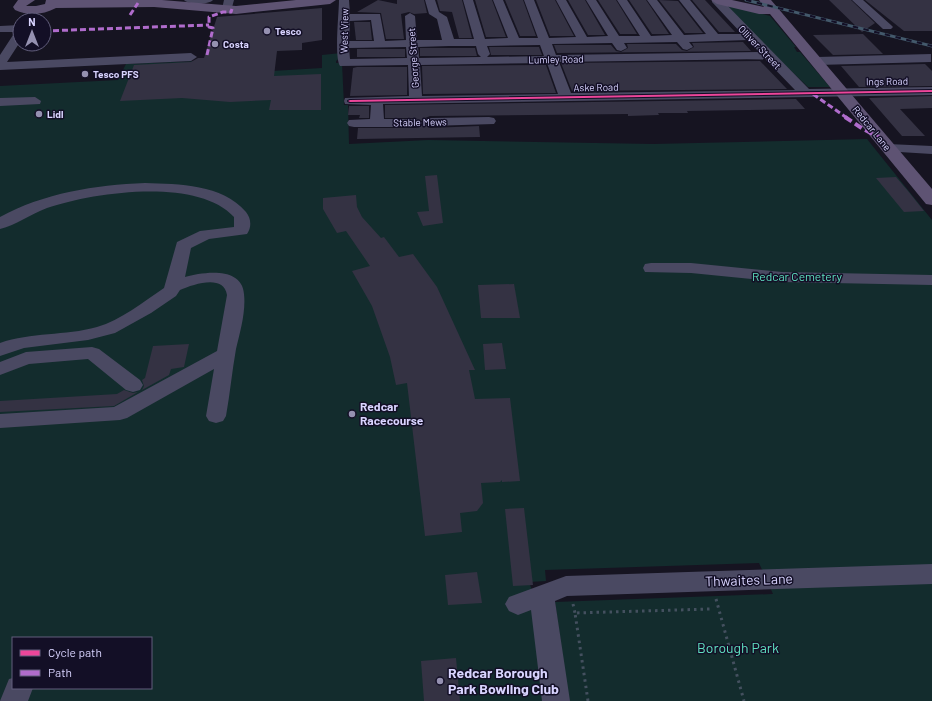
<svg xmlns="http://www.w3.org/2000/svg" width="932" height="701" font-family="Barlow,sans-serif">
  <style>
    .green { fill: #132c2d; fill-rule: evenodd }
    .building { fill: #343243 }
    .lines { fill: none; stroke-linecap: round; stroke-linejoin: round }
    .path { stroke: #44505f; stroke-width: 3; stroke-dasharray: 2.5 4; stroke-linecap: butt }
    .minor { fill: #4a4962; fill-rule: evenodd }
    .major { fill: #5e5373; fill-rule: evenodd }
    .rail-casing { stroke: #43596b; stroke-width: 3 }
    .rail { stroke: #130f26; stroke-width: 2; stroke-dasharray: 5.5; stroke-linecap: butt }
    .quiet-far1 { stroke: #b06ccc; stroke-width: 3; stroke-dasharray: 6 3; stroke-linecap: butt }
    .quiet { stroke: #b06ccc; stroke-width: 4; stroke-dasharray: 8 4; stroke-linecap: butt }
    .cycleway-casing { stroke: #130f26; stroke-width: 2 }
    .cycleway { fill: #ed469a; fill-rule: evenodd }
    .poi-dot { fill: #9591b1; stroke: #130f26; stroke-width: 1.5 }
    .labels { text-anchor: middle; stroke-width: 3; stroke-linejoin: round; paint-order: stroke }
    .far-poi-label { font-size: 10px; font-weight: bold; fill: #d9d4ff; stroke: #130f26; text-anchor: start }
    .far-street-label { font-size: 10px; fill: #d9d4ff; stroke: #130f26 }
    .park-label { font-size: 12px; fill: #5fe0c0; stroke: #130f26 }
    .poi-label { font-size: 12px; font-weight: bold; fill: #d9d4ff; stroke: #130f26; text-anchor: start }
    .near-street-label { font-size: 14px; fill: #d9d4ff; stroke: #130f26 }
    .near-park-label { font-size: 14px; fill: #5fe0c0; stroke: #130f26 }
    .near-poi-label { font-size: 14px; font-weight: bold; fill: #d9d4ff; stroke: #130f26; text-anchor: start }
  </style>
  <rect width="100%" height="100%" fill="#161421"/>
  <g class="green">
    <polygon points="723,3 770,16 796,47 794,47 797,52 800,52 830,87 808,87 727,10"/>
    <path d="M341 53V57L336 61V63H342L344 105H348L349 144 428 140 653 144 867 139 932 220V701H569L555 602 773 594 759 563 545 570 546 581 529 582 539 609 550 701H0V86L118 80 126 64 273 58 272 71 322 68V55ZM13 638H151V688H13Z"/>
  </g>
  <g class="building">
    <polygon points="378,0 397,4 397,0 424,0 427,13 414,14 409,12 401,14 404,39 386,39 381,13 357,12"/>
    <polygon points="437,0 462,0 472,38 459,38 452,12 440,11"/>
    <polygon points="475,0 492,0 506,37 486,37"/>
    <polygon points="505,0 523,0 536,36 520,36"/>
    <polygon points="536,0 555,0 574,36 550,36"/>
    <polygon points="568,0 585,0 605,35 588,35"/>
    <polygon points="598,0 616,0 637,34 620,34"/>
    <polygon points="629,0 646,0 669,34 652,34"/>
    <polygon points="659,0 678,1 703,33 685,33"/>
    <polygon points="692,0 705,0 735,32 719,32"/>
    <polygon points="829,0 851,0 875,23 862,32"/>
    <polygon points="865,0 932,0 932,31 904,31"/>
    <polygon points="322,8 322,40 302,43 302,50 277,51 274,76 321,74 321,110 269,110 271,100 230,102 182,98 120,101 134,65 191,62 198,58 204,58 217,17"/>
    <polygon points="354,22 370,22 372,40 356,40"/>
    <polygon points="863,34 883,54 833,55 813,35"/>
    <polygon points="743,42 751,51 557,53 554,45 611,45 616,51 621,52 628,48 627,44 676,44 682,50 687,51 694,47 692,43"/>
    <polygon points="489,47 539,47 542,55 491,55"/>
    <polygon points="420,48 475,48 477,56 420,56"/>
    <rect x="357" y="49" width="48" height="8"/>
    <polygon points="760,61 787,89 572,91 561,63"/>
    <polygon points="925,64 932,71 932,86 859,87 841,66"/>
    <polygon points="546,65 556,93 423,94 422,66"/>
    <polygon points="357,67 407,67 407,95 350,96 353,68"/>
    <polygon points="932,96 932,108 900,109 925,136 902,136 869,98"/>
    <polygon points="796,99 805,109 687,111 688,113 658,113 659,115 628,116 628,114 430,116 425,118 422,121 415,118 385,118 385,105"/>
    <polygon points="349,106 369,106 369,118 359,118 360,115 348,115"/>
    <polygon points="423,124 430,128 479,126 480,137 357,139 358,128 415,128 420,127"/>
    <polygon points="437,175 443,223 423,226 417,212 429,211 425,176"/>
    <polygon points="896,177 908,191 924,211 904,212 876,178"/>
    <polygon points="356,195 357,207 362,217 381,238 384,237 399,257 413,254 437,287 475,370 469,370 475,399 510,398 520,481 502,482 502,480 500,482 481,483 483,503 477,511 460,513 462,532 425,536 407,383 396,385 390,357 372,306 352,271 370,266 346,231 337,233 323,209 323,198"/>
    <polygon points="514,284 520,318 481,318 478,285"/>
    <polygon points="502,343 506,369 485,370 483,344"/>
    <polygon points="189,344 184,367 171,369 169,375 142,390 144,386 142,380 145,378 153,346"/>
    <polygon points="124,390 133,393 138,392 114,406 0,412 0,401 117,394"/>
    <polygon points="524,508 533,585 513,586 505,509"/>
    <polygon points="477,572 482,603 448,605 445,575"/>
    <polygon points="456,658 460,701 424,701 421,661"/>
  </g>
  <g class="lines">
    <g class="path">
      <polyline points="716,599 744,701"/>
      <polyline points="573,604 575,613"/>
      <polyline points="588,701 575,613 711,609"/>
    </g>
    <g class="minor">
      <path d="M184 0H213C208 5 189 5 184 0Z"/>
      <polygon points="224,0 234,0 231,11 223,11 222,9"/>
      <path d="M339 0H349L350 14H380L385 41 406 40 405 16 410 13 415 16 417 40H442L437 19 429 14 425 0H435L439 12 447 17 454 39H474L463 0H473L485 39 508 38 493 0H503L519 38H538L524 0H534L549 38 576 37 556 0H566L587 37 608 36 586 0H596L619 36H640L617 0H627L651 36 672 35 647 0H657L684 35 706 34 679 0H690L718 34H742L712 2V0H722L809 89 932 87V95L383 104 384 119H415L420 120 422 123 420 126 415 127H354L349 126 347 123 349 120 370 119 371 105 345 104 344 101 345 98 409 96 408 65 340 66C334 57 339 13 339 0ZM371 20 374 41H349L350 21ZM748 40 759 52 556 55 552 44 612 43 617 50 621 51 627 48 624 43 677 42 683 49 687 50 693 47 689 42ZM540 45 544 56 487 57 490 54 487 46ZM449 46H476L478 54 481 57 419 58 418 47ZM406 47 407 58 350 59 349 48ZM765 59 795 90 571 93 559 62ZM547 63 558 94 422 96 420 65Z"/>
      <polygon points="852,0 863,0 891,25 893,27 891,29 883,29"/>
      <polygon points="36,6 41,9 33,20 23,20 32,7"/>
      <polygon points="20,25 20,42 7,62 191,53 197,57 191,61 0,70 0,55 15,32 0,32 0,26"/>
      <polygon points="931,54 931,62 817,65 811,61 817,57"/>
      <polygon points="35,97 41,101 40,104 0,106 0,98"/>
      <polygon points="489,117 494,118 496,121 494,124 430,126 425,125 423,122 425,119 430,118"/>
      <polygon points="888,144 932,146 932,154 883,151 881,148 883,145"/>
      <path d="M145 183C179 184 222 184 246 212 251 218 252 227 247 234L209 239 191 248 185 277C203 272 242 266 244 294 246 312 240 332 236 349 232 371 230 394 226 416L223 421 216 423 209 421 206 416 214 369 127 418 120 420 0 428V414L114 407 217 351 227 295C224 274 194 284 180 290L176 296 151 313 115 333 88 340 24 348 0 356V343C31 332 65 336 97 327 121 320 143 302 164 288L177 242 200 231 234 227V217C198 177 94 192 47 208 31 214 16 225 0 229V217C44 193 95 185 145 183Z"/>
      <polygon points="651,263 691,263 782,272 932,275 932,285 782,282 691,273 645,272 643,268 645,264"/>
      <polygon points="92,347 99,349 140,380 143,385 140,390 133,392 126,390 88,359 29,364 0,375 0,362 26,352"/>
      <polygon points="932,564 932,584 567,596 555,601 570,701 542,701 531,610 518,615 509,611 505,604 509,597 566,576"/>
      <polygon points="13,678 13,688 33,688 28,701 0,701 9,679"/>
    </g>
    <g class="major">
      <path d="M18 0H35L26 6H36L45 4 46 0H162L236 6 296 0H336L330 4 236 14 154 7 56 8C43 15 28 16 15 10L13 7Z"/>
      <polygon points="711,0 732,0 764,7 759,0 771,0 932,189 932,205 926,204 770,14 759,14 717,4"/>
    </g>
    <defs>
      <polyline id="rail" points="746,0 932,46"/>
    </defs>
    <use href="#rail" class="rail-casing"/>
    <use href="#rail" class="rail"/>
    <g class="quiet-far1">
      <polyline points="130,15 138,3"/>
      <polyline points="44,31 209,25"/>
      <polyline points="207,55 213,28 209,27 209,17 223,12 231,12 232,9"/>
      <polyline points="813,94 847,118"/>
    </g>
    <polyline class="quiet" points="845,117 863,129 879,137"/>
    <defs>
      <polygon id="cycleway" points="932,90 932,92 350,102 348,101 350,100"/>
    </defs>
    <use href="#cycleway" class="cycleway-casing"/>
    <use href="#cycleway" class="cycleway"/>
  </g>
  <g class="poi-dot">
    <circle cx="267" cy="31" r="4"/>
    <circle cx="215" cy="44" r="4"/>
    <circle cx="85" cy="74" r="4"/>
    <circle cx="39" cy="114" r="4"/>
    <circle cx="352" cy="414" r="4"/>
    <circle cx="440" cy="681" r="4"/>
  </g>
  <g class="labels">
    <g class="far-poi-label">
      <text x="275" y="35">Tesco</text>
      <text x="223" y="48">Costa</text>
      <text x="93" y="78">Tesco PFS</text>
      <text x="47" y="118">Lidl</text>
    </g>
    <g class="far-street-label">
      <text transform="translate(344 31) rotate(-89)" y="4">West View</text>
      <text transform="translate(760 47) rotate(46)" y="4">Olliver Street</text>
      <text transform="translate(413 58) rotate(-94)" y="4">George Street</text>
      <text transform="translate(556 59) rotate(-1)" y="4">Lumley Road</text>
      <text transform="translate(887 81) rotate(-1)" y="4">Ings Road</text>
      <text transform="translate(596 87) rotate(-1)" y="4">Aske Road</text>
      <text transform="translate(420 122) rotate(-1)" y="4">Stable Mews</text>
      <text transform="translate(872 128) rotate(51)" y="4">Redcar Lane</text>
    </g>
    <g class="park-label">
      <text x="797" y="281">Redcar Cemetery</text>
    </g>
    <g class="poi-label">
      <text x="360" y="411">Redcar<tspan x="360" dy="14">Racecourse</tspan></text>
    </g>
    <g class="near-street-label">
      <text transform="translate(749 580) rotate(-2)" y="5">Thwaites Lane</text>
    </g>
    <g class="near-park-label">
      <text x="738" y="653">Borough Park</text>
    </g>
    <g class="near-poi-label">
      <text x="448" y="678">Redcar Borough<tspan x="448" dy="16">Park Bowling Club</tspan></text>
    </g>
  </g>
  <rect x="12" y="637" width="140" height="52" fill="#130f26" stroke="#625e7d"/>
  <rect x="20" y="650" width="20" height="6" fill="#ed469a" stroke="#625e7d"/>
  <text x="48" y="657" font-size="12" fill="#d9d4ff">Cycle path</text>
  <rect x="20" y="670" width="20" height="6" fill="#b06ccc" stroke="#625e7d"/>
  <text x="48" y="677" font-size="12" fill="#d9d4ff">Path</text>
  <g transform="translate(32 32)"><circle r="19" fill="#130f26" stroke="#625e7d"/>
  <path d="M0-3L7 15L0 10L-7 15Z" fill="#9591b1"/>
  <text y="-6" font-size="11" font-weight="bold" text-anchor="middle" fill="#d9d4ff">N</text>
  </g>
</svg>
